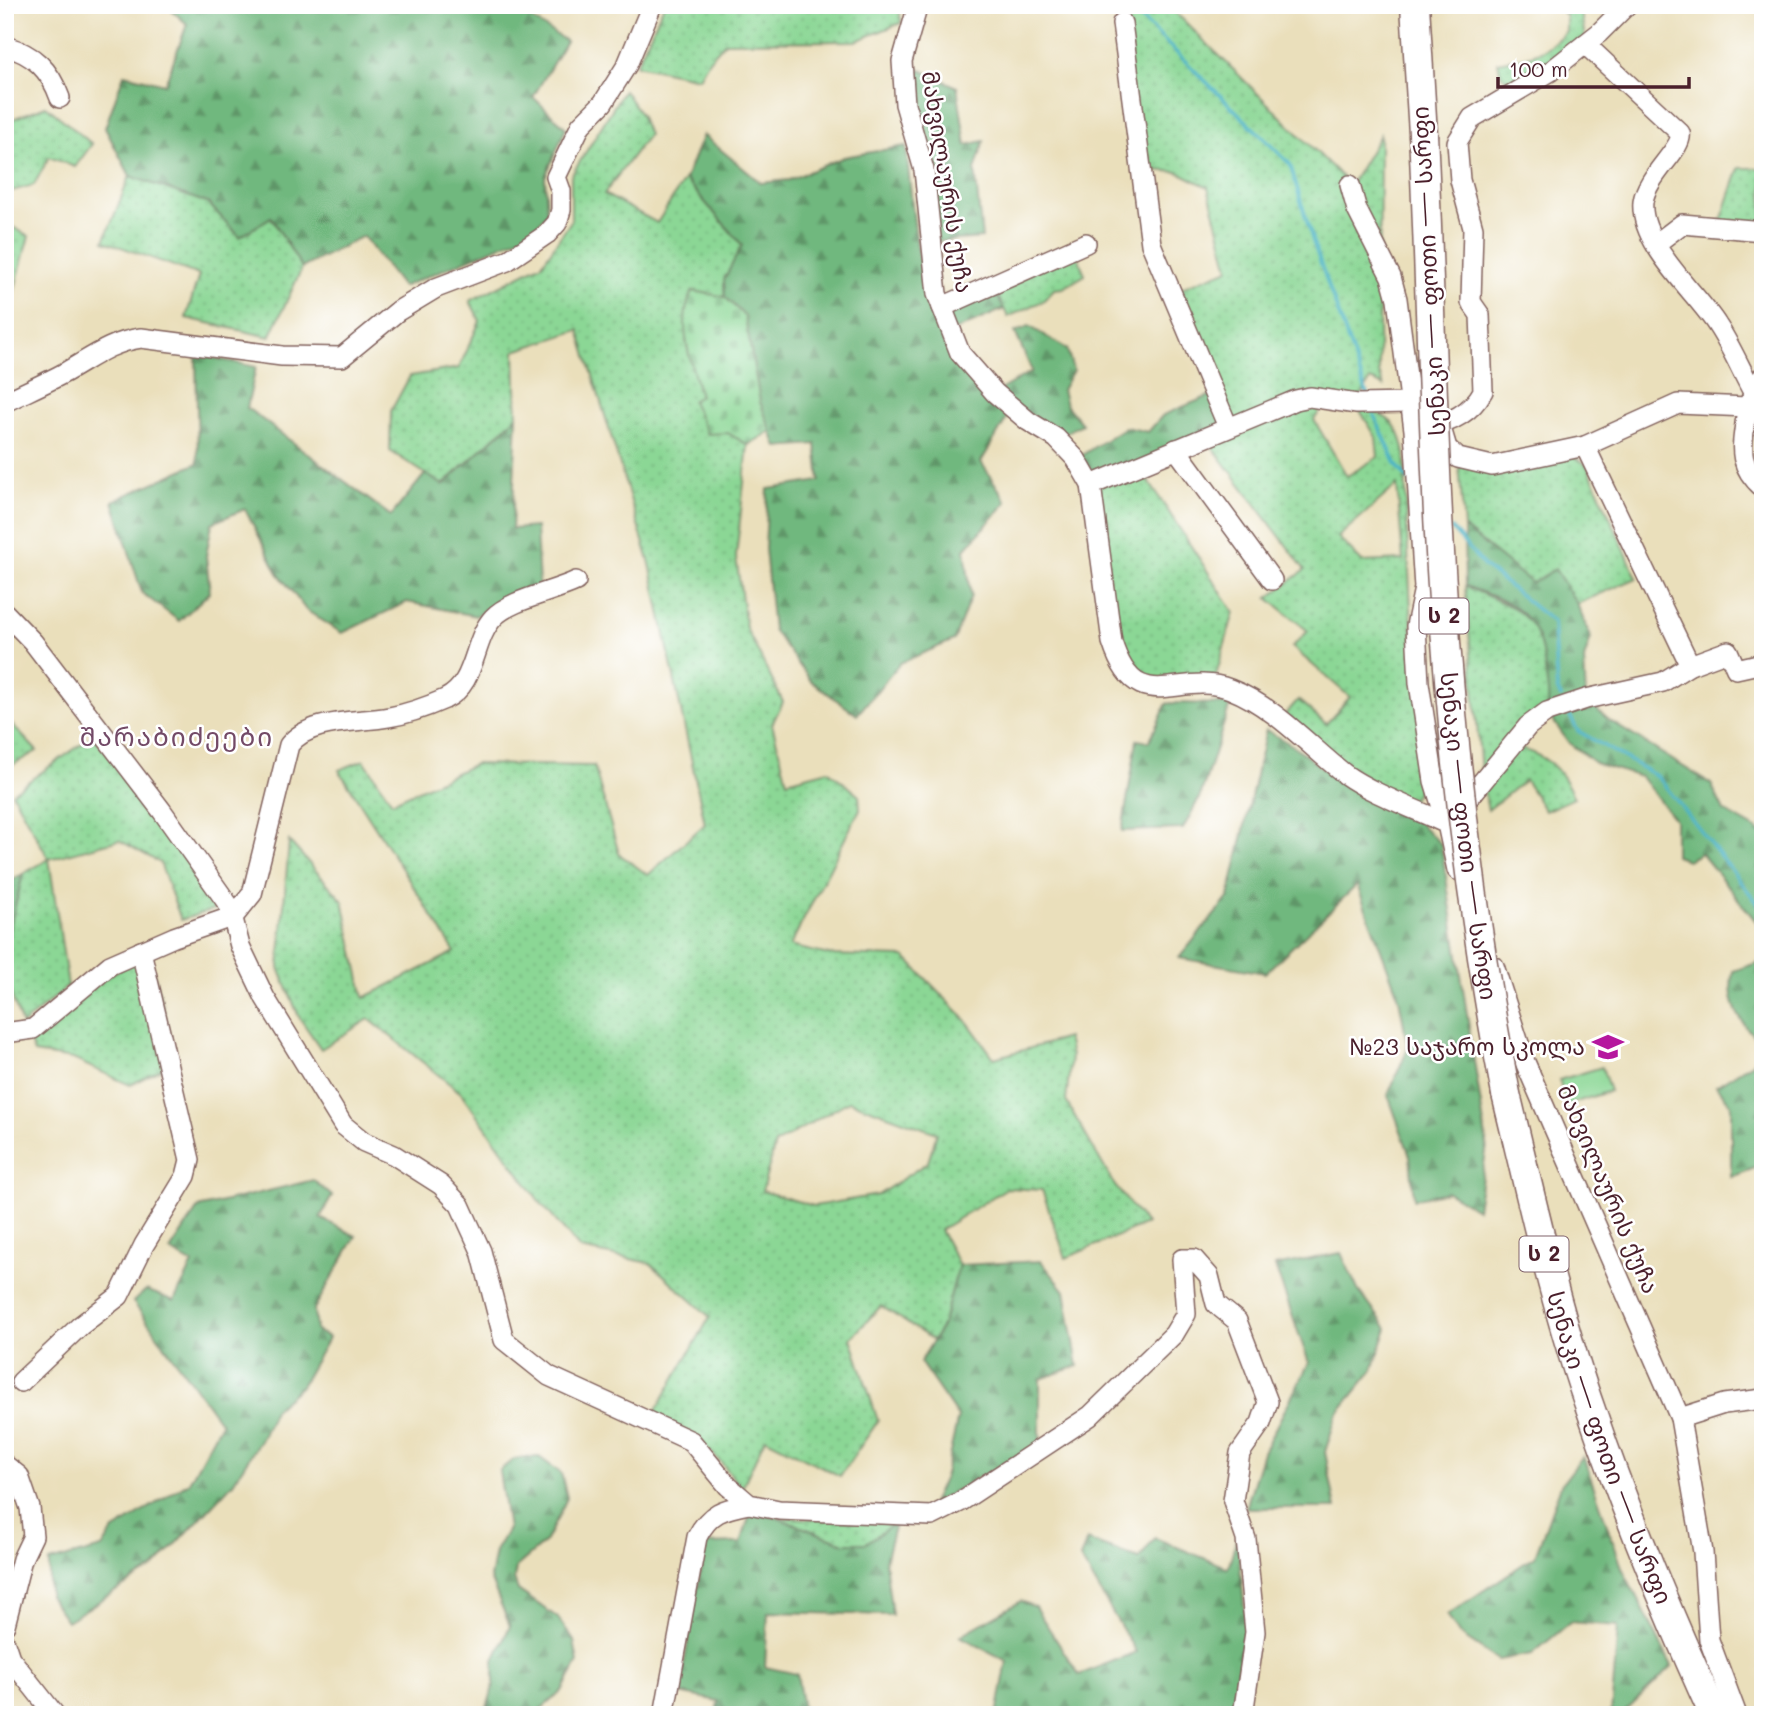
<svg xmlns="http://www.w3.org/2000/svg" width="1768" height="1720" font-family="Mali,'Noto Sans Georgian',sans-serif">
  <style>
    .grass { fill: url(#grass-dots); stroke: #6a7b60; stroke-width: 2; fill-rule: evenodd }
    .forest { fill: url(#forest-firs); stroke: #5d6c54; stroke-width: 2 }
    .cemetery { fill: url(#cemetery-stones); stroke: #6a7b60; stroke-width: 2 }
    .pitch { fill: #8bd795; stroke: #6a7b60; stroke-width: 2 }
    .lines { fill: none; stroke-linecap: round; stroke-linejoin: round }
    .stream { stroke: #48b2c6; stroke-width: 3.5 }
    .minor-casing { stroke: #82625d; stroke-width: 22 }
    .highway-casing { stroke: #82625d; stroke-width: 31 }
    .minor { stroke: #fff; stroke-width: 19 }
    .highway { stroke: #fff; stroke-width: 28 }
    .highway-bridge-casing { stroke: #82625d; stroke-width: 31; stroke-linecap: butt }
    .highway-bridge { stroke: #fff; stroke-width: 28 }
    .labels { text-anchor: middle; stroke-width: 5; stroke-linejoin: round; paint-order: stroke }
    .shield { fill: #fff; stroke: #80626b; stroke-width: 2 }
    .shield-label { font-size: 21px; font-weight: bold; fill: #4a1f2b }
    .street-label { font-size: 23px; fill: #4a1f2b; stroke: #fff }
    .poi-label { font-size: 23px; fill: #4a1f2b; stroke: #fff; text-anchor: end }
    .quarter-label { font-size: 26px; letter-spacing: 2px; fill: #734a67; stroke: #fff }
  </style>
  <defs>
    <pattern id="grass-dots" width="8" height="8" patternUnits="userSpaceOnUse" patternTransform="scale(1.75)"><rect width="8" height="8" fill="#8bd795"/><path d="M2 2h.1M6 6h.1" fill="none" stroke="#79b881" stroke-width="1.8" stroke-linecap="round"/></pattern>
    <pattern id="forest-firs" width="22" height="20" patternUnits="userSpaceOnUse" patternTransform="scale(1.75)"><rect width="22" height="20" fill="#70b87e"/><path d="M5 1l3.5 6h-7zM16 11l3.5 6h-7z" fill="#5e9567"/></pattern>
    <pattern id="cemetery-stones" width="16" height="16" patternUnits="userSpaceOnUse" patternTransform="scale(1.75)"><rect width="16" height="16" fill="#8bd795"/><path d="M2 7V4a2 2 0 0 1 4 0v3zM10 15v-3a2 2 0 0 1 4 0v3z" fill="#79b881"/></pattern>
  </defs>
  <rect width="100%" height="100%" fill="#fff"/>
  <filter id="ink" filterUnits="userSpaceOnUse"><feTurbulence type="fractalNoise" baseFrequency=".0143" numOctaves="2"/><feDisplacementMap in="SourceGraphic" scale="14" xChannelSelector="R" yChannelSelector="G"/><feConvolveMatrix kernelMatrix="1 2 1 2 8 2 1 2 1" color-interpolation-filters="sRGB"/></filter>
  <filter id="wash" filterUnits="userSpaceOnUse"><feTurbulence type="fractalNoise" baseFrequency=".00686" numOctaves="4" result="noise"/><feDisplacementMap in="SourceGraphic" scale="28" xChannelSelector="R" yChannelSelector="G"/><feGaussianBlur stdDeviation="1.57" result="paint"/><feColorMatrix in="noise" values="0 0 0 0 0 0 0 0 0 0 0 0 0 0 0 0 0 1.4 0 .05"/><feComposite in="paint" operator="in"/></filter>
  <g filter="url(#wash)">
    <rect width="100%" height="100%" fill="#eadfbb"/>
    <g class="grass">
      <polygon points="664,5 899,5 901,23 856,41 725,42 709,60 699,78 636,65"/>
      <path d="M1105 5H1168L1350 185 1380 135 1379 373 1384 386 1370 380 1357 404C1386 417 1399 419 1405 454 1407 562 1412 668 1427 775L1409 805 1279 721 1298 700 1326 724 1350 697 1292 647 1308 631 1268 598 1305 570 1205 437 1228 427 1171 292 1229 269 1208 187 1178 172 1141 169 1119 9 1108 12ZM1326 401 1356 404 1376 437 1378 457 1347 476 1314 420ZM1397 485 1403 560 1362 562 1338 537Z"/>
      <path d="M1556 5H1580L1585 39 1513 85 1501 75 1498 62C1530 56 1543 56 1566 31V16Z"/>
      <path d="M624 90 640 114 648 135 604 194 657 223 685 179 743 245 724 280 725 297 694 291 686 342 700 397 692 401 728 433 748 445 736 557 746 628 783 702 772 724 787 781 828 770 859 795 860 809 790 946 829 955 905 957 966 1020 994 1058 1067 1038 1071 1056 1066 1101 1115 1186 1146 1224 1066 1258 1042 1190 1007 1188 940 1230 959 1265 942 1326 933 1340 881 1306 851 1338 878 1421 840 1476 765 1438 741 1490C719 1453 692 1433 654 1414L710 1317 650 1263 580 1249 539 1201 461 1093 369 1019 321 1049 299 1017 279 968 289 841 343 901 364 998 455 952 339 770 364 760 392 802 475 764 594 766 619 854 648 875 705 824 650 564 579 330 515 351 517 417 443 485 390 451 391 411 410 376 459 368 480 321 470 301 542 264 571 221V176ZM849 1101 937 1133 928 1162 878 1195 814 1206 762 1191 775 1144Z"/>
      <polygon points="46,106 92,144 75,167 49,157 34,185 5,193 5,122"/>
      <polygon points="1739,168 1763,168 1763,231 1719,227"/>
      <polygon points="130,176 208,203 239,236 271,217 302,268 270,337 186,318 199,275 104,241"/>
      <polygon points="5,223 29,236 9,310 5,307"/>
      <polygon points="1075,248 1085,275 1063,288 1054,289 1043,301 1008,317 992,285"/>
      <polygon points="1568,453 1587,465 1637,578 1577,604 1555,570 1532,584 1464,528 1459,465"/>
      <polygon points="1138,465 1234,612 1214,683 1155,690 1118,662 1091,485"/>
      <path d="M1465 586 1514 608 1537 628 1544 649 1550 689 1547 712 1514 746C1548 757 1559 765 1574 798L1545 811 1525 780 1488 810 1482 782Z"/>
      <polygon points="5,717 37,751 5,769"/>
      <polygon points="93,736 143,796 218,908 181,920 160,863 119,840 49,859 68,986 22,1025 5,977 5,946 23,874 49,859 12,793"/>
      <polygon points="149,954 177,1061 130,1085 73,1059 34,1053 29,1039 91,984"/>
      <polygon points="775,1517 895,1523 866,1543 844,1543"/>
    </g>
    <g class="forest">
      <polygon points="166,5 510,5 566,41 533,97 566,128 545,177 547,212 533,232 402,287 363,236 302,268 271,217 240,237 208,203 130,176 105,128 124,74 165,84 187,24"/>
      <polygon points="902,61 957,87 966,145 984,141 975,170 982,238 932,242"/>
      <path d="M703 135 761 183 789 180 844 157 906 146C913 210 917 297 950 354 960 373 993 397 1008 416L981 462 1007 502 965 549 971 596 954 640 900 663 857 715 811 681 773 630 765 549 768 489 820 481 816 444 777 447 760 402 745 317 725 297 724 280 742 245 685 179Z"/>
      <polygon points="992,285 1004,309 952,332 942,307"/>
      <polygon points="1029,326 1067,349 1073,370 1062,390 1066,405 1082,424 1056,438 995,393 1032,371 1015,332"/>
      <polygon points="196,354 256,367 247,408 391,516 425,474 443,485 517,417 512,529 536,527 539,587 507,595 476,616 407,602 342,633 306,610 278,573 245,509 212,523 206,556 210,592 179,621 142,593 113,501 198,463"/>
      <polygon points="1214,394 1228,427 1091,485 1076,459 1125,427 1148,432 1163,415"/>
      <path d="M1464 528 1532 583 1555 569 1577 604 1591 638 1584 659 1586 700 1610 721 1711 784 1724 811 1763 833V930L1701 853 1687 860 1675 856V820L1641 777 1595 763 1569 743 1547 712C1550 694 1547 687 1545 669 1538 613 1516 604 1465 586Z"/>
      <polygon points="1167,703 1230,704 1201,794 1183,829 1122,831 1137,740 1149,742"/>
      <polygon points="1266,730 1295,747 1343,785 1406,811 1441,844 1487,1145 1477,1209 1447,1192 1414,1199 1410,1156 1388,1095 1408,1048 1399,998 1357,885 1265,973 1179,958 1229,897"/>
      <polygon points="23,874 5,946 5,884"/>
      <path d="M1763 961V1046C1740 1023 1726 1003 1733 971Z"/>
      <polygon points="1763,1047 1763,1165 1731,1177 1731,1104 1716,1086 1752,1063"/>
      <polygon points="313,1180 332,1196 320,1218 356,1236 314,1309 316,1331 329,1337 301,1386 275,1408 262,1437 233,1483 155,1567 67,1621 49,1596 49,1562 102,1548 113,1531 189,1482 221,1423 133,1302 146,1290 174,1301 193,1264 170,1251 198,1208"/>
      <polygon points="1341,1253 1358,1290 1387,1328 1373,1370 1337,1414 1325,1452 1336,1508 1246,1508 1263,1452 1309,1363 1275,1266"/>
      <polygon points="1041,1261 1065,1291 1078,1366 1040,1379 1040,1443 932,1504 945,1475 958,1417 920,1362 942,1326 959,1265"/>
      <polygon points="1583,1456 1623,1570 1672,1666 1622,1715 1611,1715 1618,1626 1571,1622 1532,1654 1498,1660 1459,1634 1447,1615 1535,1556 1561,1485"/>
      <polygon points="539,1457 561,1473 567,1498 557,1519 545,1542 516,1567 514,1579 518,1590 558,1618 574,1641 578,1662 562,1691 534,1715 485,1715 494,1684 494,1660 510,1626 490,1578 495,1551 508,1529 499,1471 514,1459"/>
      <polygon points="750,1514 775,1517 844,1543 866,1543 895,1523 885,1561 892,1615 768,1612 765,1667 797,1674 804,1715 716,1715 718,1701 679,1693 705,1544 741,1543"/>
      <polygon points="1237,1537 1246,1624 1234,1691 1233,1715 997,1715 1007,1661 960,1636 1021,1601 1035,1607 1079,1675 1136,1652 1080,1558 1087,1540 1139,1559 1155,1538 1228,1568"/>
    </g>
    <path class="cemetery" d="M693 291 725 297 745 317 760 402 771 431 748 445 728 433 707 434 692 401 700 396C692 365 675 321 693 291Z"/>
    <polygon class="pitch" points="1602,1067 1610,1091 1567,1105 1559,1080"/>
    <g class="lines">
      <g class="stream">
        <polyline points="1128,5 1290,164 1313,242 1367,394"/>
        <polyline points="1374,415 1397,466 1409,480"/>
        <polyline points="1451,528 1484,566 1553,622 1557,689 1561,697"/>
        <polyline points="1570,716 1578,731 1658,777 1763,910"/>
      </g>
    </g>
  </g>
  <g filter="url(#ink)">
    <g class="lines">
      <defs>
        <g id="minor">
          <path d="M918 5 902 61 905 104 924 170 937 294 960 353 995 393 1028 421 1056 438 1076 459 1091 485 1112 642C1137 721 1178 669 1230 689 1274 706 1309 746 1346 775 1371 793 1418 810 1447 824L1457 870"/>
          <polyline points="1122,23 1151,244 1228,427"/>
          <path d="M1585 44 1680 133C1684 148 1646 176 1643 202 1639 244 1697 293 1717 325 1731 346 1741 370 1753 392"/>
          <path d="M5 46C34 54 50 70 60 98"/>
          <polyline points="1350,185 1357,210 1391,277 1397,299 1414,430 1424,588 1416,626 1419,683 1434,781 1447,824"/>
          <polyline points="1657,243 1682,224 1763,231"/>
          <polyline points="942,307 1086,243"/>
          <path d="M5 402C25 392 46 383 66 372 91 358 111 342 141 338L282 356 342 357 398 311 436 288 507 261 547 234 557 223 561 210V191L556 177 581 125 603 103 627 65 652 5"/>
          <path d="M1747 407C1744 443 1733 461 1763 488"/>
          <path d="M1424 428C1449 424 1471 413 1483 391L1480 315 1471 302 1473 228 1460 180 1457 142 1472 118 1551 71 1599 33 1627 5"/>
          <polyline points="1441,428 1447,448 1458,458 1492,466 1585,446 1678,404 1747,407 1763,376"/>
          <polyline points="1585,446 1690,665"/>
          <polyline points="1176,449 1272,580"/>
          <polyline points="1091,485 1296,400 1310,397 1357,404 1411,403"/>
          <polyline points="5,613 33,642 162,811 230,907 240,946 265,998 343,1125 364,1142 394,1155 441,1185 460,1205 481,1251 504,1340 549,1376 691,1441 728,1486 749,1504 779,1510 932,1516 960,1502 1090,1416 1174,1334 1186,1314 1182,1259 1194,1259 1209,1276 1216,1304 1237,1321 1268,1402 1261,1423 1240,1453 1233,1501 1246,1539 1255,1632 1243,1715"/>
          <polyline points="1459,810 1528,726 1547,712 1586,699 1663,682 1690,665 1728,651 1736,669 1763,663"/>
          <polyline points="1494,966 1525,1062 1680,1418 1703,1552 1709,1640 1737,1715"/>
          <path d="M5 1033 33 1029 110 965 174 937 234 916 252 894 289 745C310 718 358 723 389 717 407 714 429 706 445 699 477 684 472 641 493 618 509 600 553 592 576 581"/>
          <polyline points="21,1382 80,1326 119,1296 144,1245 186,1176 190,1160 141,951"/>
          <polyline points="1680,1418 1724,1404 1763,1399"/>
          <polyline points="5,1465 19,1476 30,1508 33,1536 22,1559 5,1625"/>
          <polyline points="5,1643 10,1658 55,1715"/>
          <path d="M664 1715 697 1537C710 1512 723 1509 749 1504"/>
        </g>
        <g id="highway">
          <polyline points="1415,5 1423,134"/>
          <path id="s1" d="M1506 1094C1532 1201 1555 1309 1592 1413 1627 1515 1669 1616 1714 1715"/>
        </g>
      </defs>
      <use href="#minor" class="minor-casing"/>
      <use href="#highway" class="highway-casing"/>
      <use href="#minor" class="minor"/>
      <use href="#highway" class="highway"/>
      <defs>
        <g id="highway-bridge">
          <path id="s2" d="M1423 134C1431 289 1432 445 1443 600 1454 766 1474 931 1506 1094"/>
        </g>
      </defs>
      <use href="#highway-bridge" class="highway-bridge-casing"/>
      <use href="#highway-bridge" class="highway-bridge"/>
    </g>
  </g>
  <defs>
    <symbol id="school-bare" viewBox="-9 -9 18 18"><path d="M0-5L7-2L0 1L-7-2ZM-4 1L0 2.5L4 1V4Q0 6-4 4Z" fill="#b5179e" stroke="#fff" stroke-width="2.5" paint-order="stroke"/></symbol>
  </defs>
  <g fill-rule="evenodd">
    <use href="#school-bare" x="1586" y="1025" width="44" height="44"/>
  </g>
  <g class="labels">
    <g class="shield">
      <rect x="1419.5" y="598.5" width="49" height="35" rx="5"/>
      <rect x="1519.5" y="1236.5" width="49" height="35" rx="5"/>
    </g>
    <g class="shield-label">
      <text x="1444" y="623">ს 2</text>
      <text x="1544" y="1261">ს 2</text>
    </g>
    <g class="street-label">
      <text transform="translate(947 182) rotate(81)" y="8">მახვილაურის ქუჩა</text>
      <text transform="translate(1429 271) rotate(-93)" y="8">სენაკი — ფოთი — სარფი</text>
      <text dy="8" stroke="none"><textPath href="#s2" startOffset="704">სენაკი — ფოთი — სარფი</textPath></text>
      <text transform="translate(1608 1189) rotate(67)" y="8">მახვილაურის ქუჩა</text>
      <text dy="8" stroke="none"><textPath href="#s1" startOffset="369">სენაკი — ფოთი — სარფი</textPath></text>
    </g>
    <g class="poi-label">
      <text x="1585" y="1055">№23 საჯარო სკოლა</text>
    </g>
    <g class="quarter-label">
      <text x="177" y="746">შარაბიძეები</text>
    </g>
  </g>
  <rect width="1768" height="1720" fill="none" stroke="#fff" stroke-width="28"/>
  <path d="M1498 77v10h191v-10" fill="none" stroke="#4a1f2b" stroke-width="3.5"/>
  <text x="1509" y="77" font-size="21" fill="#4a1f2b" stroke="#ffffff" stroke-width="5" paint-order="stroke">100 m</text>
</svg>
